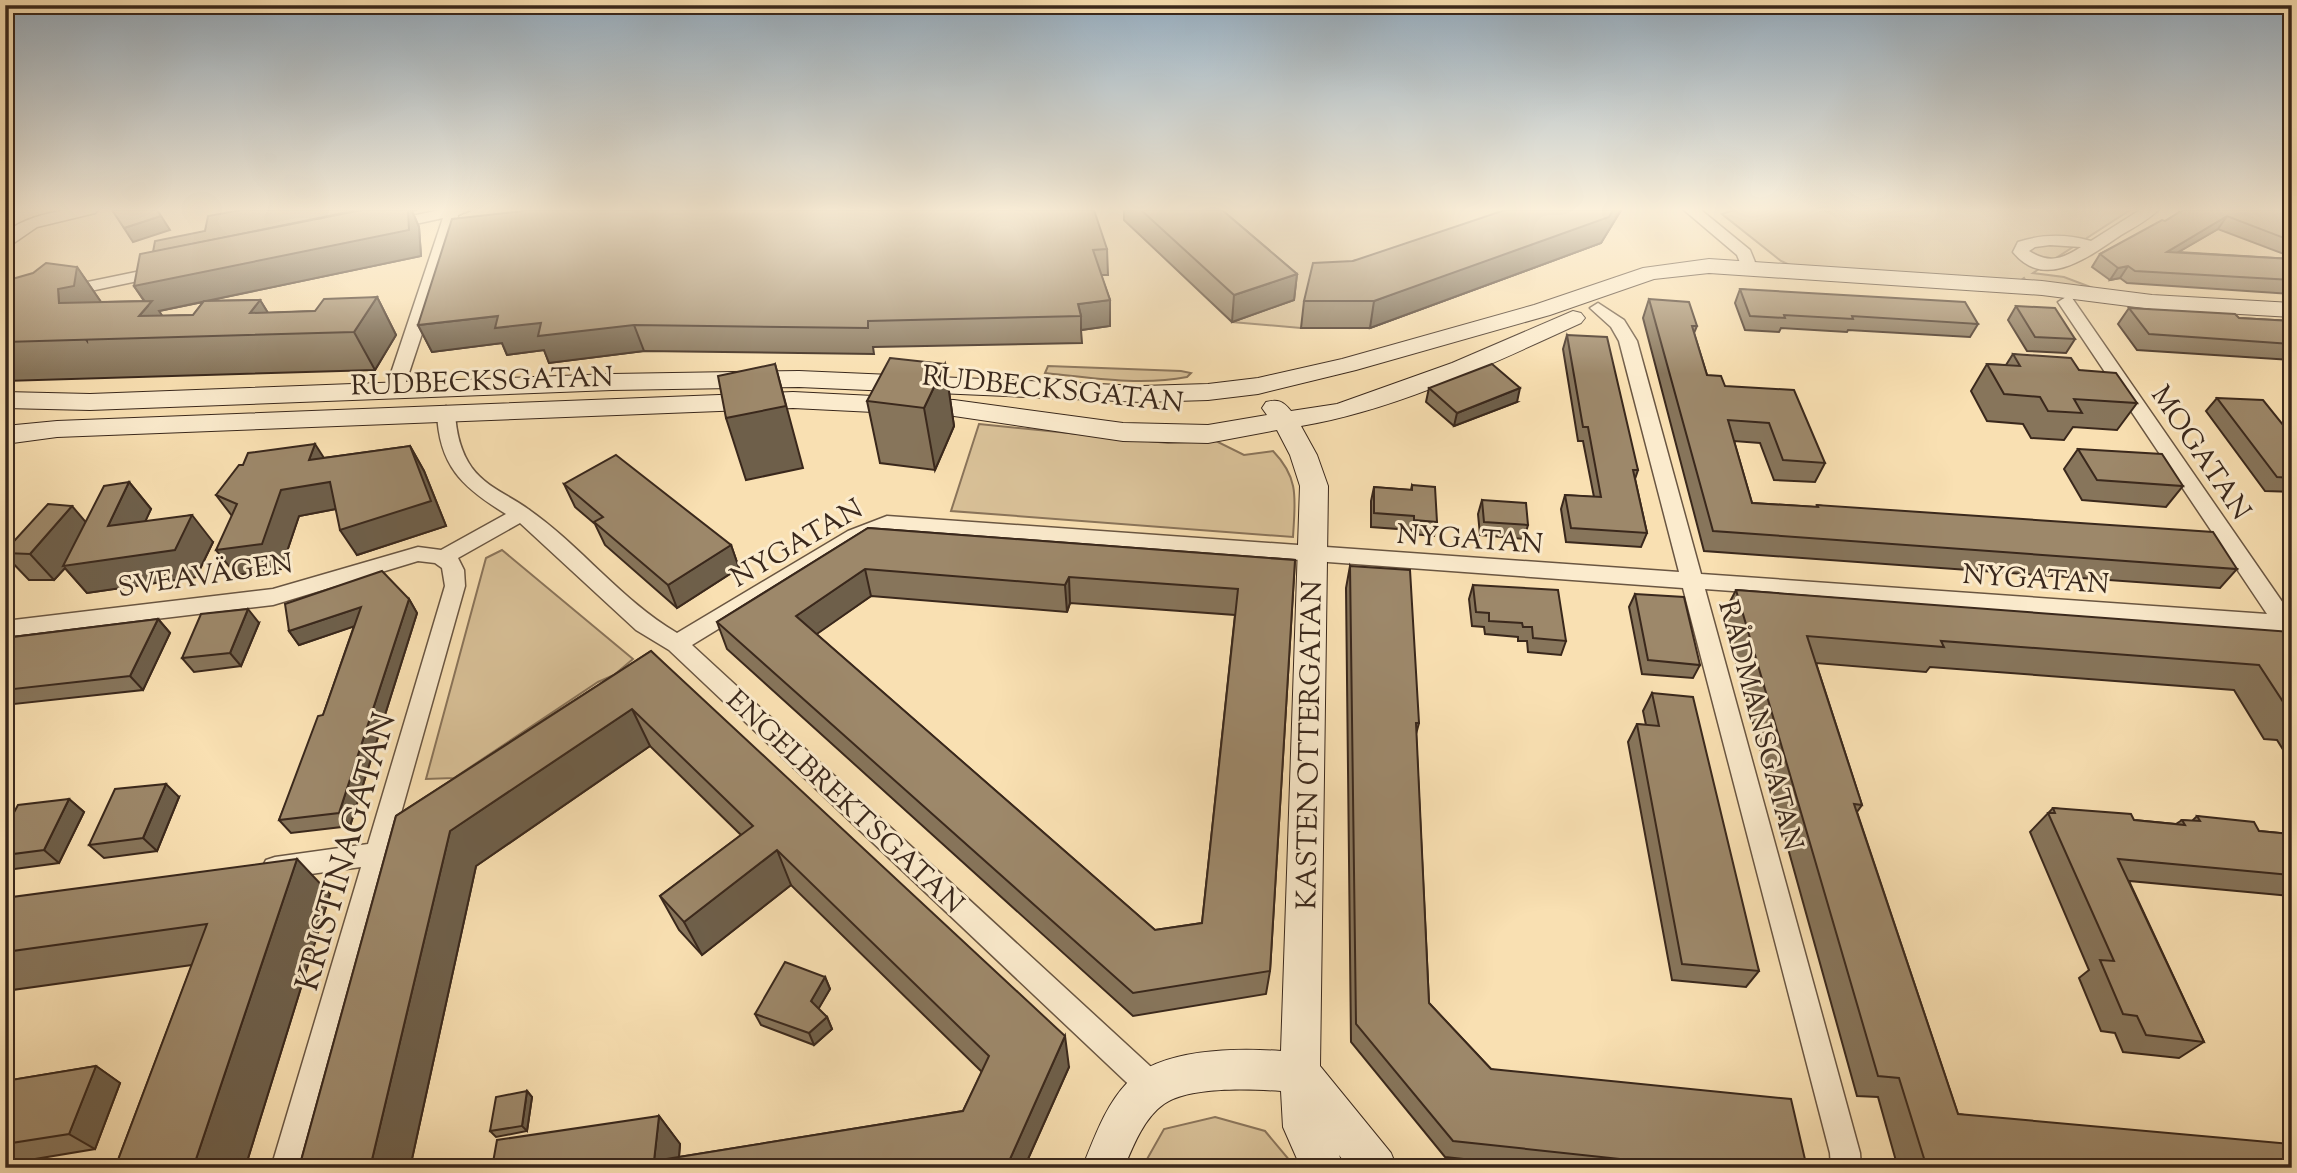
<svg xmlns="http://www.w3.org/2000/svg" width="2297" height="1173" font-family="'Sorts Mill Goudy',serif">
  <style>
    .green { fill: #d9c198; stroke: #8a745a; stroke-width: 2 }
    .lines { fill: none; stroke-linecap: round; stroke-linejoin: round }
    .street-casing { stroke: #6a5642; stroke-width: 3 }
    .secondary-casing { stroke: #3a281c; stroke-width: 2 }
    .street { fill: #fbebcd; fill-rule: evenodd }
    .secondary { fill: #fbebcd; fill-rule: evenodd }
    .rail-casing { stroke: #3a281c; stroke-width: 6 }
    .rail { stroke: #fbebcd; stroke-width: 4.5; stroke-dasharray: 13; stroke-linecap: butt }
    .wall { fill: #87755b; stroke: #3a281c; stroke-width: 2; fill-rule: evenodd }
    .shaded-wall { fill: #6e5f4a; stroke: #3a281c; stroke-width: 2 }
    .building { fill: #9d886a; stroke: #3a281c; stroke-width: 2; fill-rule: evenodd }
    .labels { text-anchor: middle; stroke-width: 6; stroke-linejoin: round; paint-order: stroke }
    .street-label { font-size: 28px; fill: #3a281c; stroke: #fbebcd }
    .near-street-label { font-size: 33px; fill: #3a281c; stroke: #fbebcd }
  </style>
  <rect width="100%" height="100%" fill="#f9e0b2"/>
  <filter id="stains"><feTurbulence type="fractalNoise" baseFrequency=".00286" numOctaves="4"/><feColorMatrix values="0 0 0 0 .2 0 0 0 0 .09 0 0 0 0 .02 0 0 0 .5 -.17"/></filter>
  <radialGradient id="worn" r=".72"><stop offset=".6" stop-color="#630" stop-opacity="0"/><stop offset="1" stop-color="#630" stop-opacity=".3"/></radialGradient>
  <g class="green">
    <polygon points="1156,210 1620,210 1601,243 1370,328 1301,328 1232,322"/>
    <polygon points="1734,210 2130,210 2033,273 2064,277 2093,288 2026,281 2024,278 2017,283 1792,266 1781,261 1722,214"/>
    <path d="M1048 366 1181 371 1191 373 1187 377C1141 386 1092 378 1045 373Z"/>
    <path d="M979 424 1168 443 1216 441 1244 455 1273 451C1300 479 1295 500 1293 537L951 511Z"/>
    <polygon points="502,550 633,659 614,675 598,682 454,778 426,779 486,558"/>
    <polygon points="1215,1117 1265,1131 1296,1168 1142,1168 1164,1129"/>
  </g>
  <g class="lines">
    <defs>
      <g id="street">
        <path d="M66 210H98L95 213 37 227 5 249V233C22 219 44 214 66 210Z"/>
        <polygon points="440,210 470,210 458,215 458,225 403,391 394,397 388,395 385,391 443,218 388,230 380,225 383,222"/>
        <polygon points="1684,210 1701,210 1750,250 1757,267 1755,270 1743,270 1737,255"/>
        <path d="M2140 210H2158C2148 220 2133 228 2121 235 2091 255 2045 292 2013 252L2018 242C2043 234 2066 234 2091 241ZM2050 245 2081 247C2062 259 2049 264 2029 251L2035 247Z"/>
        <polygon points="165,266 171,268 173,271 171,274 5,309 5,299"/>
        <path d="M2066 297 2072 298 2292 616V640L2283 638 2279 631 1705 589 1860 1153 1861 1168H1831L1830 1153 1683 588 889 530 862 541 692 645 1162 1077 1166 1087 1162 1097 1152 1101 1142 1097 669 650 636 630 520 523 458 558 464 570 465 586 301 1168H271L361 867 275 879 266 876 262 868 266 860 275 857 368 844 445 586 442 568 435 563 418 561 273 605 5 637V621L273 589 418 547 441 550 506 514C462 487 439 466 437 412L446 406 455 412C456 432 460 451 472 468 487 488 509 495 528 509 581 546 621 600 677 633L848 531 887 516 1679 572 1619 341 1611 327 1590 308 1598 303 1624 320 1637 341 1701 574 2267 614 2058 302Z"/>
      </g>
      <g id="secondary">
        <polygon points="1709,259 2042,281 2152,295 2292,303 2292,317 2152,309 2042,295 1709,273 1654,279 1550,315 1356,370 1258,394 1208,400 1142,402 799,387 612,390 90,410 5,408 5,392 90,394 612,374 799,371 1142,386 1208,384 1258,378 1342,359 1534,305 1643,268"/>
        <path d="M1573 311 1581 313 1585 318 1581 323C1491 364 1399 409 1301 426L1317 455 1328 486 1320 1066 1391 1153 1397 1168H1349L1339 1155 1344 1168H1301L1283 1127 1281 1091C1250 1089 1190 1086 1164 1104 1144 1118 1133 1146 1124 1168H1082C1094 1139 1105 1106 1127 1083 1160 1048 1236 1048 1281 1051L1300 486 1290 455 1277 430 1208 443 1123 441 954 416 793 408 57 437 5 444V426L57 421 793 392 954 400 1123 423 1208 425 1267 415 1262 408 1266 402C1278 399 1283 401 1291 411L1337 404 1452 363Z"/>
      </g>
    </defs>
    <use href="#street" class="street-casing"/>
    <use href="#secondary" class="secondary-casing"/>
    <use href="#street" class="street"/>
    <use href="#secondary" class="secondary"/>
    <defs>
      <polyline id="rail" points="5,212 14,210"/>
    </defs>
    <use href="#rail" class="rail-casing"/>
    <use href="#rail" class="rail"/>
  </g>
  <g class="wall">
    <polygon points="1124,210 1222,210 1297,274 1294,300 1232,322 1124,220"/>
    <polygon points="2183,210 2292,210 2292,257 2218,229 2178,252 2292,259 2292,294 2127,283 2120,278 2110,280 2092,267 2100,254 2165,221"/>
    <path d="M412 211 419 227 421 256 206 301 260 300 268 313 315 311 377 297 396 335 375 370 5 381V281L77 267 101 302 144 301 134 286ZM203 302 193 315 162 316 159 311Z"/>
    <polygon points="523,211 1107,249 1108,275 1101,275 1110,300 1110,326 1081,330 1082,343 873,347 874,354 644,351 549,363 544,350 507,355 502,343 432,352 418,325"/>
    <polygon points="1620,212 1601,243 1370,328 1301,328 1304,301 1353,261"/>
    <polygon points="1740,289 1978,324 1970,337 1848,330 1847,332 1781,328 1779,332 1745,330 1735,303"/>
    <polygon points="1649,299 1697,326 1694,333 1707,375 1725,386 1825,463 1815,482 1774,480 1760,443 1734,441 1752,503 1816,507 1817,505 2237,569 2220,588 1704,551 1643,318"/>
    <polygon points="2016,306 2075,339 2066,353 2027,351 2008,320"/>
    <polygon points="2129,308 2239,318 2292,321 2292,360 2137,350 2118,324"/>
    <polygon points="1567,335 1638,470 1635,479 1647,533 1641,547 1566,542 1561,509 1565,495 1594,497 1583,441 1578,441 1563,349"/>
    <polygon points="2013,354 2079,370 2137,403 2117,430 2073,427 2064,440 2031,438 2023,424 1987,421 1971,391 1987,364 2006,365"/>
    <polygon points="945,364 954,426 935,470 880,463 867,401"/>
    <polygon points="1429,388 1517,402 1454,426 1426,402"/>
    <polygon points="2217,398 2292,436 2292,492 2265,491 2206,411"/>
    <polygon points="410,446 424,471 446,526 357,555 336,509 299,516 281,569 236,575 232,516 216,495 324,458"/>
    <polygon points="2078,449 2183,486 2166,507 2082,500 2064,469"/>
    <polygon points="129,482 151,509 145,521 213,542 196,577 87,593 65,568 54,580 29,580 5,555 5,551 85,522"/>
    <polygon points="564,484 731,545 739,568 677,608 605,545 595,524 575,507"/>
    <polygon points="1412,485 1437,522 1434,536 1411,534 1411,530 1371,527 1371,501 1374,487 1411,490"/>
    <polygon points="1482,500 1528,525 1524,539 1480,535 1478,514"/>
    <path d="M868 528 1295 560 1270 971 1266 994 1133 1016 727 649 717 622ZM871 596 1067 612 1070 603 1235 615 1202 923 1155 930 816 634Z"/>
    <polygon points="1350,566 1419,723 1416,734 1429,1003 1491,1069 1807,1168 1548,1168 1445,1157 1351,1042 1346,588"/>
    <polygon points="1473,585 1566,641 1561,655 1528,652 1527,641 1518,641 1518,637 1485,634 1484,627 1472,626 1469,599"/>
    <polygon points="1736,590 2292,635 2292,764 2277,740 2264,739 2234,690 1930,667 1926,672 1816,663 1862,805 1857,812 1958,1114 2292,1168 1898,1168 1878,1097 1857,1096 1723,615"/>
    <polygon points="1635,594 1700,665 1693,678 1642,674 1629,607"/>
    <polygon points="409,599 417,613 350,826 291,833 279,820 323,715 354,626 299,645 289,631"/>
    <polygon points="158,619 170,633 143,690 5,705 5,638"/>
    <polygon points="259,623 241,666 194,672 182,658"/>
    <polygon points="651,651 1069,1067 1024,1168 492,1168 659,1116 680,1144 679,1157 963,1111 982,1072 791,885 702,955 679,930 660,896 741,835 650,746 476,866 410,1168 299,1168 396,816"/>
    <polygon points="1652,693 1759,971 1746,987 1672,980 1628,742 1637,724 1646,725 1643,711"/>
    <polygon points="179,797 157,851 104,858 89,845"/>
    <polygon points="69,799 84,812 59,863 7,870 5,869 5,829"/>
    <polygon points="2053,808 2134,820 2176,824 2182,820 2192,821 2197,816 2259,831 2292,834 2292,896 2129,881 2204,1042 2179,1058 2123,1052 2115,1033 2101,1031 2079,978 2089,970 2030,832"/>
    <polygon points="330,894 245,1168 115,1168 192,965 5,991 5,898"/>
    <polygon points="825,977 830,989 818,1009 827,1017 832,1029 814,1045 761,1025 755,1014"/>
    <polygon points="96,1066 120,1083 95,1149 5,1164 5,1081"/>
    <polygon points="527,1091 532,1097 527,1131 496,1137 490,1131"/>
  </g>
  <g class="shaded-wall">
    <polygon points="358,210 417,210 412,211 419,227 421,256 159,311 177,337 139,316 148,306 134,286"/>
    <polygon points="1613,210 1621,210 1601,243 1370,328 1374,301"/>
    <polygon points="161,216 170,230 133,242 124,228"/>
    <polygon points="2227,216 2218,229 2158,264 2167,252"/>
    <polygon points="2128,266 2120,278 2110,280 2118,268"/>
    <polygon points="77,267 103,305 86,326 87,341 59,303 58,289"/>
    <polygon points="1297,274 1294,300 1232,322 1234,295"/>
    <polygon points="377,297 396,335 375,370 354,332"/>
    <polygon points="260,300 281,334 250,313"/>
    <polygon points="1110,300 1110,326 1081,330 1081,316 1078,304"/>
    <polygon points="498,316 541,323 634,325 644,351 549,363 544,350 507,355 502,343 432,352 418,325"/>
    <polygon points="775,364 803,468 746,480 726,418"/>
    <polygon points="945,364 954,426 935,470 924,408"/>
    <polygon points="1520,388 1517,402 1454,426 1457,413"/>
    <polygon points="315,444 331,469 330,482 346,507 299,516 281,569 236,575 216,550 281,490 309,460"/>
    <polygon points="410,446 424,471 446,526 357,555 340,530"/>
    <polygon points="129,482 151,509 131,553 108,526"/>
    <polygon points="72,506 95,533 192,515 213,542 196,577 87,593 65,568 54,580 30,554"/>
    <polygon points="731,545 739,568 677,608 668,585"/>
    <polygon points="865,569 871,596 804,643 796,616"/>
    <polygon points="1069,577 1070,603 1067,612 1065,585"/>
    <polygon points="409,599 417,613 350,826 339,813"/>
    <polygon points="361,607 370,621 299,645 289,631"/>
    <polygon points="248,609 259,623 241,666 230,653"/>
    <polygon points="158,619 170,633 143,690 130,676"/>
    <polygon points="632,709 650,746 476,866 410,1168 370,1168 450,831"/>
    <polygon points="166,784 179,797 157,851 143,838"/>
    <polygon points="69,799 84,812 59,863 44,850"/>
    <polygon points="777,850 791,885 702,955 684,922"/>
    <polygon points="297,859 330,894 245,1168 193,1168"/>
    <polygon points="825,977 830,989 816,1013 811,1001"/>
    <polygon points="827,1017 832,1029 814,1045 809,1033"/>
    <polygon points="1065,1036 1069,1067 1024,1168 1006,1168"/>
    <polygon points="96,1066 120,1083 95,1149 69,1134"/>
    <polygon points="527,1091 532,1097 527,1131 522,1126"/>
    <polygon points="659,1116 680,1144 678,1168 654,1161"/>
  </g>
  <g class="building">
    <polygon points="112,210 157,210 161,216 124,228"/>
    <polygon points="241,210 358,210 153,252 155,241 205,231 208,216"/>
    <polygon points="362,210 408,210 409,230 134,286 140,254"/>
    <polygon points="524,210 1094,210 1107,249 1093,250 1110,300 1078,304 1081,316 868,321 868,328 634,325 538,336 541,323 495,328 498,316 418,325 452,219 523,211"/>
    <polygon points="1141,210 1222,210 1297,274 1234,295"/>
    <polygon points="1505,210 1613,210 1609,217 1374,301 1304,301 1313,263 1353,261"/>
    <polygon points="2183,210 2281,210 2292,214 2292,241 2227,216 2167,252 2292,259 2292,280 2135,271 2128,266 2118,268 2100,254 2162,220 2165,221"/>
    <polygon points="46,263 77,267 74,286 58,289 59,303 152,301 139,316 193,315 204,301 260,300 250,313 315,311 324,299 377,297 354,332 5,342 5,281 33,273"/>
    <polygon points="1740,289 1965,302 1978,324 1852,316 1853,319 1784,315 1785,318 1750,316"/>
    <polygon points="1649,299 1689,302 1697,326 1692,326 1707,375 1721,376 1725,386 1794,390 1825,463 1783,460 1769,423 1728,420 1752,503 1818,507 1817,505 2213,532 2237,569 1713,531"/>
    <polygon points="2016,306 2055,308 2075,339 2035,337"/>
    <polygon points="2129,308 2235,314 2239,318 2292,321 2292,344 2149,334"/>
    <polygon points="1567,335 1607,337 1638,470 1633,470 1647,533 1571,528 1565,495 1601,497 1588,427 1583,427"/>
    <polygon points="2013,354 2071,358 2079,370 2116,373 2137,403 2074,399 2082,413 2048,411 2040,397 2004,394 1987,364 2020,366"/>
    <polygon points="890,358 945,364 924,408 867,401"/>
    <polygon points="775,364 786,406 726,418 718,376"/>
    <polygon points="1492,364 1520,388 1457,413 1429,388"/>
    <polygon points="2217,398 2263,400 2292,436 2292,478 2277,477"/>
    <polygon points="315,444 309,460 410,446 431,501 340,530 330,482 281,490 262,544 216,550 237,504 216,495 239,465 243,465 248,453"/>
    <polygon points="2078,449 2162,454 2183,486 2097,480"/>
    <polygon points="616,455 731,545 668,585 594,522 603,517 564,484"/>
    <polygon points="129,482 108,526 192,515 175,550 63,566 104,486"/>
    <polygon points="1412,485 1435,487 1437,522 1414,520 1414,516 1374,513 1374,487 1412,490"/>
    <polygon points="1482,500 1526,503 1528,525 1484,522"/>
    <polygon points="48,504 72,506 30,554 5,553 5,551"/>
    <path d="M868 528 1295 560 1270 971 1133 993 717 622ZM865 569 1065 585 1069 577 1238 589 1202 923 1155 930 796 616Z"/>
    <polygon points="1350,566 1410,570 1419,723 1416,723 1429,1003 1491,1069 1791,1099 1807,1168 1704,1168 1453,1141 1356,1024"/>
    <polygon points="382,571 409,599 339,813 279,820 318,716 323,715 361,607 289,631 285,604"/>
    <polygon points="1473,585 1558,590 1566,641 1533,638 1532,627 1523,627 1522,623 1489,621 1489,613 1476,612"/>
    <polygon points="1736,590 2290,632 2292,635 2292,714 2291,714 2259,665 1941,641 1944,647 1807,636 1862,805 1854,804 1958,1114 2292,1144 2292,1168 1927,1168 1899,1078 1878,1076"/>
    <polygon points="1635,594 1684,597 1700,665 1648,660"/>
    <polygon points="248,609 230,653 182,658 201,614"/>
    <polygon points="158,619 130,676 5,690 5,638"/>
    <polygon points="651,651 1065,1036 1006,1168 492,1168 497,1140 659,1116 654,1161 963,1111 989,1056 777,850 684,922 660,896 753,826 632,709 450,831 370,1168 299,1168 396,816"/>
    <polygon points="1652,693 1693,697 1759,971 1682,964 1637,724 1659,726"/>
    <polygon points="166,784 143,838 89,845 115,789"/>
    <polygon points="69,799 44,850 5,855 5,829 18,805"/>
    <polygon points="2053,808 2131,814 2134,820 2185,825 2182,820 2200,821 2197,816 2254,822 2259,831 2292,834 2292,875 2118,859 2204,1042 2146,1035 2137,1016 2123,1014 2100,960 2114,961 2048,813 2055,813"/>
    <polygon points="297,859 193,1168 115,1168 207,924 5,952 5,898"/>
    <polygon points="785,962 825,977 811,1001 827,1017 809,1033 755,1014"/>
    <polygon points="96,1066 69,1134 5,1144 5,1081"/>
    <polygon points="527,1091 522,1126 490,1131 496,1097"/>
  </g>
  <linearGradient id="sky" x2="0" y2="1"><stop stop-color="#95acbe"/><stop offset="0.56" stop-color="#fcf1dc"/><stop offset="1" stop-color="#fcf1dc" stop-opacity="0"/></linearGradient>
  <rect width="2297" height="374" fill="url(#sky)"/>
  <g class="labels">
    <g class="street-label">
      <text transform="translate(482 380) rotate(-2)" y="10">RUDBECKSGATAN</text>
      <text transform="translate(1053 388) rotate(6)" y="10">RUDBECKSGATAN</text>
      <text transform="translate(2202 452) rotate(56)" y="10">MOGATAN</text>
      <text transform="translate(1470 538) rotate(4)" y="10">NYGATAN</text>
      <text transform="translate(796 542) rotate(-30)" y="10">NYGATAN</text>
      <text transform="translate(205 574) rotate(-8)" y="10">SVEAVÄGEN</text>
      <text transform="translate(2036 578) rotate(4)" y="10">NYGATAN</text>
      <text transform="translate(1762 725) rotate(75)" y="10">RÅDMANSGATAN</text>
      <text transform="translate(1308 745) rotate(-89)" y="10">KASTEN OTTERGATAN</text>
      <text transform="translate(846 801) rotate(43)" y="10">ENGELBREKTSGATAN</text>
    </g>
    <g class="near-street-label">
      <text transform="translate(344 851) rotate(-74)" y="12">KRISTINAGATAN</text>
    </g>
  </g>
  <rect width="2297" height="1173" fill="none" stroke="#f9e0b2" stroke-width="28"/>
  <rect x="7" y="7" width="2283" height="1159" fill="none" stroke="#3a281c" stroke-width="3.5"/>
  <rect x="14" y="14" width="2269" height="1145" fill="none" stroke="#3a281c" stroke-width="2"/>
  <rect width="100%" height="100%" filter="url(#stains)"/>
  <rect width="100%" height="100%" fill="url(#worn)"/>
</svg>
